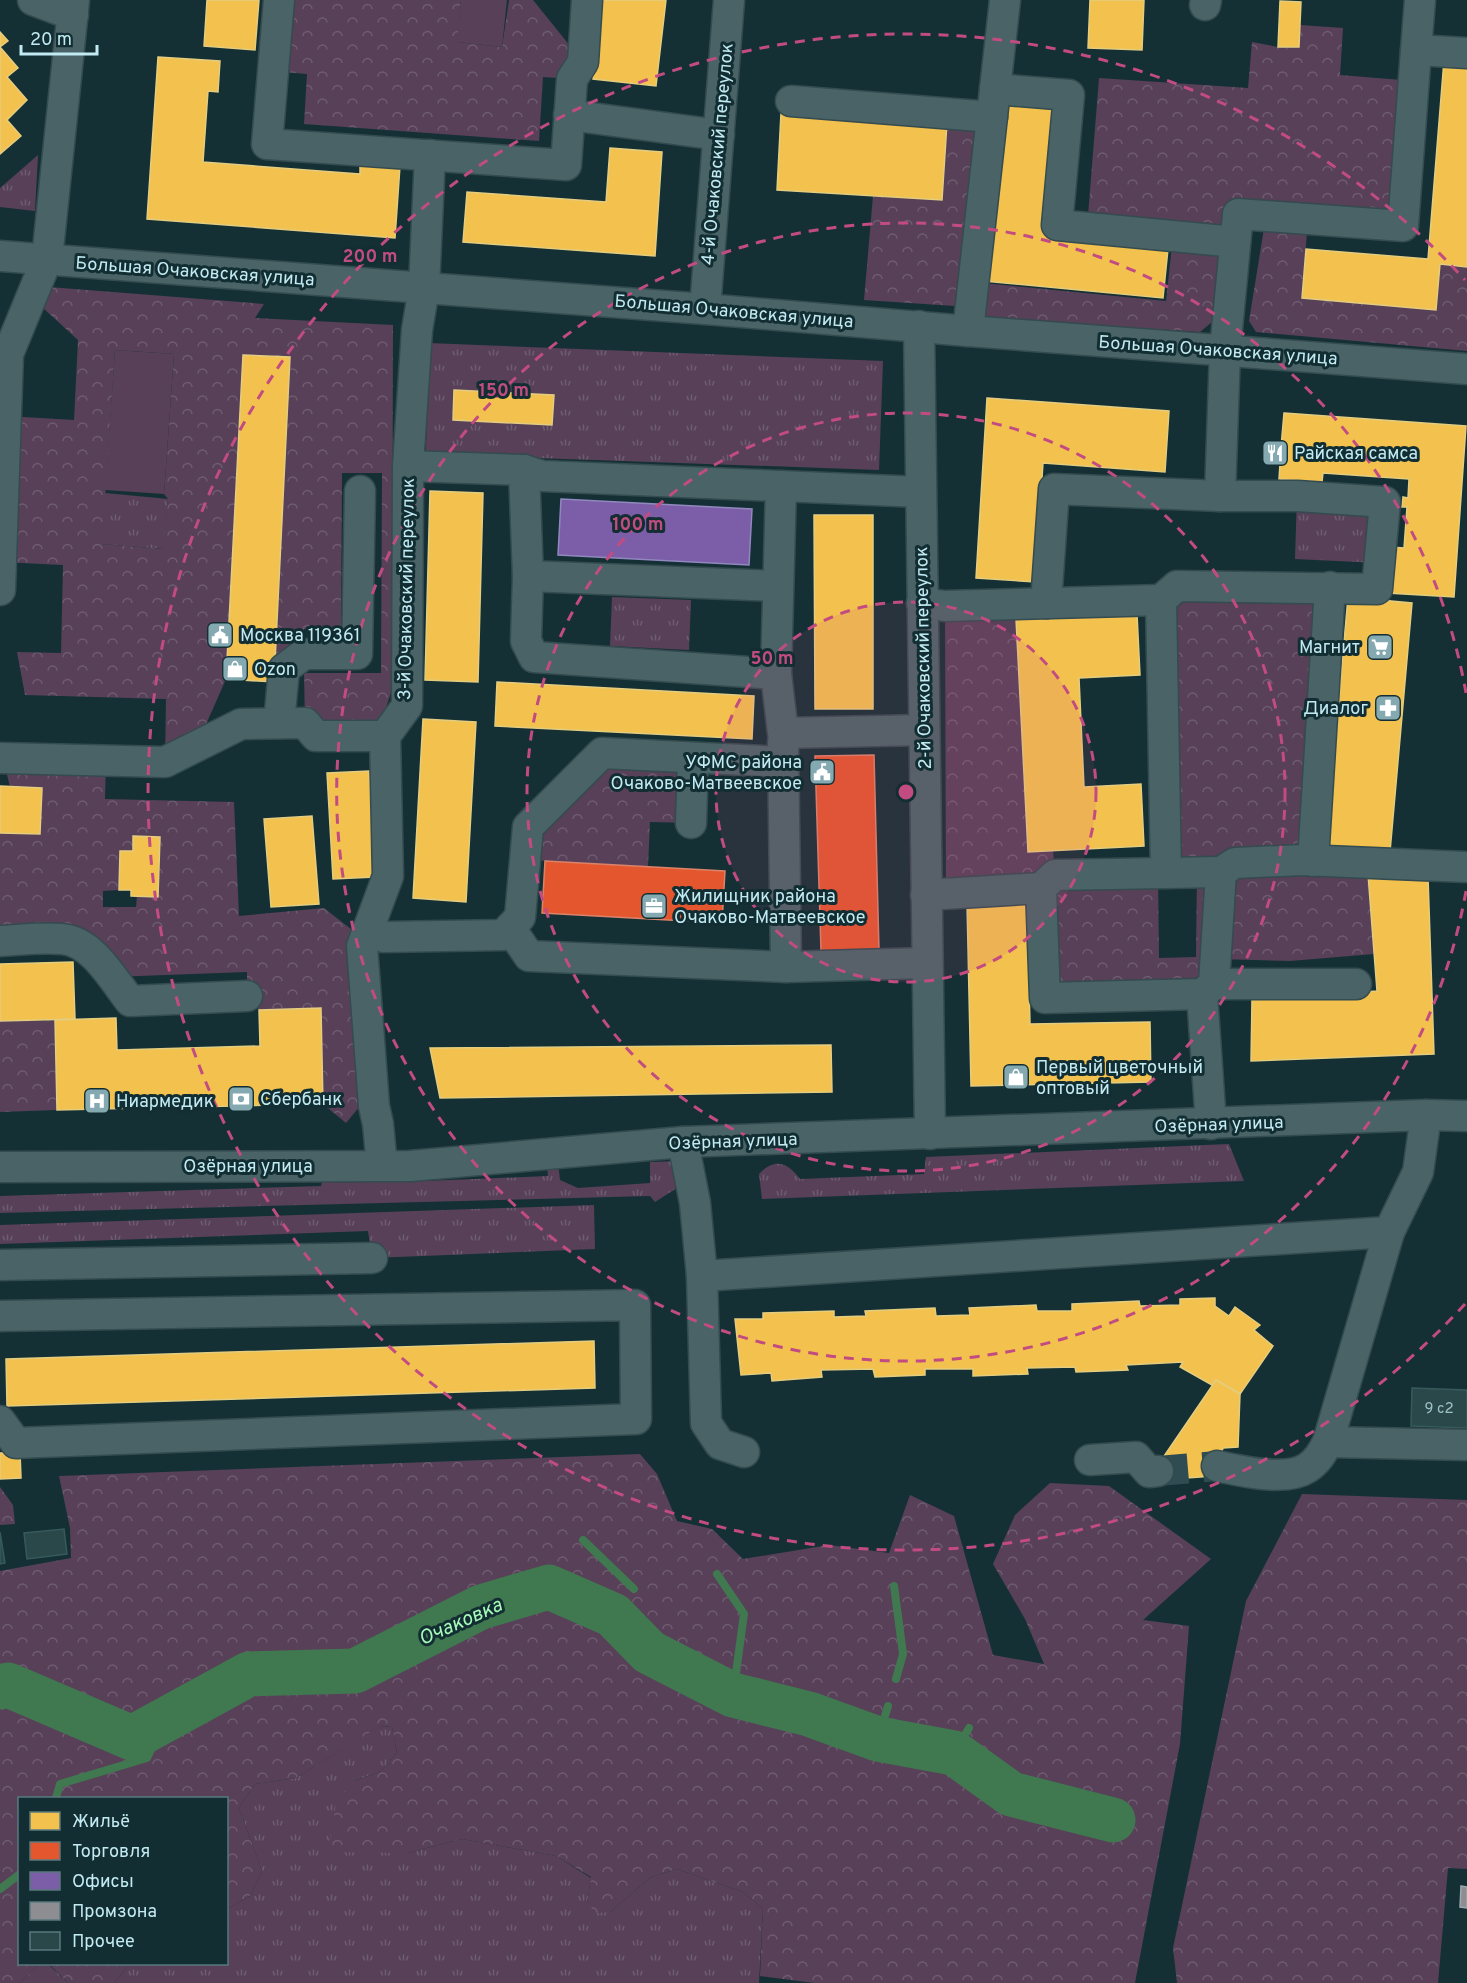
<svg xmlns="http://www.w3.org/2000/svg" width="1467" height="1983" font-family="Overpass,sans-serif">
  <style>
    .grass { fill: url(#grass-tufts) }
    .forest { fill: url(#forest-crowns); fill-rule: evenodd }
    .pitch { fill: #574058 }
    .homes { fill: #f2c14e; stroke: #e4cd7f; stroke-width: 1.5 }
    .shops { fill: #e4572e; stroke: #da8369; stroke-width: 1.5 }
    .offices { fill: #7b5ea7; stroke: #9088be; stroke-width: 1.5 }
    .industry { fill: #8d8d92; stroke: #9da9af; stroke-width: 1.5 }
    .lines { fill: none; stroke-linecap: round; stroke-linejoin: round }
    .stream { stroke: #407850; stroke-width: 8 }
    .river { stroke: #407850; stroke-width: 45 }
    .building { fill: #2a484a; stroke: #365a5c; stroke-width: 1.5 }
    .minor-tunnel { stroke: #2e4c51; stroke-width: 30; stroke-dasharray: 30 15; stroke-linecap: butt }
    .minor-casing { stroke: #344b4f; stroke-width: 33 }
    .minor { stroke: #496367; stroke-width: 30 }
    .ring { fill: none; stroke: #c24c81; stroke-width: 3; stroke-dasharray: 10 8 }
    .labels { text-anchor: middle; stroke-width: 6; stroke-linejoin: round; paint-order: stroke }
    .number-label { font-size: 15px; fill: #9cc2c8 }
    .street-label { font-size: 18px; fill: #c2eaf2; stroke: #122e33 }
    .poi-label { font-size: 18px; fill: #c2eaf2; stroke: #122e33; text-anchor: start }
    .water-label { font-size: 20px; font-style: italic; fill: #a6fbb9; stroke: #122e33 }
    .centre { fill: #c24c81; stroke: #122e33; stroke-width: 3 }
    .ring-label { font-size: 18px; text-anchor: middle; font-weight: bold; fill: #c24c81; stroke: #122e33; stroke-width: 6; stroke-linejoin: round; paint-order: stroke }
  </style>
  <defs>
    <pattern id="grass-tufts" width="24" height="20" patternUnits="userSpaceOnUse" patternTransform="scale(1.5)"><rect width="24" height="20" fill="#574058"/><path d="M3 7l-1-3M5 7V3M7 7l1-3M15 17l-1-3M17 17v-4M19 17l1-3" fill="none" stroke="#6e5c70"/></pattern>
    <pattern id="forest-crowns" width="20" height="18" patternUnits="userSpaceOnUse" patternTransform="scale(1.5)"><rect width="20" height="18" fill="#574058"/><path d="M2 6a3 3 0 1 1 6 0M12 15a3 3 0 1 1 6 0" fill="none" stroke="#6e5c70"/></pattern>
  </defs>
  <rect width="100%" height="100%" fill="#143035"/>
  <g class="grass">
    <polygon points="38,155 35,211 0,207 0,188"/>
    <polygon points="428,343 883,361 879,470 426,454"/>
    <polygon points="105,493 168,499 164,549 101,544"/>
    <polygon points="1297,496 1385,502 1379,563 1295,559"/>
    <polygon points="612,597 691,600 689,650 610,646"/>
    <path d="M1229 1144 1244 1181 762 1199 759 1174C775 1157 788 1163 800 1179L924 1174 926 1157Z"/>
    <polygon points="685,1161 688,1181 655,1202 650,1196 0,1213 0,1196 321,1186 324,1173 421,1171 426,1181 548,1176 547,1165 558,1162 560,1180 578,1188 650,1183 650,1162"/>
    <polygon points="594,1205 595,1249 372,1258 368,1231 0,1244 0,1225"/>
    <polygon points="379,1726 392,1727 397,1753 380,1772 354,1781 407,1853 462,1839 556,1856 591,1878 587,1903 610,1912 651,1877 677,1869 743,1892 763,1909 759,1983 114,1983 130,1964 226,1964 227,1909 250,1896 262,1871 239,1808 255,1784 296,1778"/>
    <polygon points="39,1964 48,1964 68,1983 20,1983"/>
  </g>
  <g class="forest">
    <polygon points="279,0 461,0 458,42 502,47 509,0 533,0 583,62 572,79 543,77 539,141 304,124 307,74 272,71"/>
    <polygon points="1300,25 1343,28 1340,75 1414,81 1403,226 1308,219 1302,298 1436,310 1440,264 1467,267 1467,351 1256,332 1249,321 1266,216 1238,214 1218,317 1200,332 984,318 970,307 864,300 873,196 942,200 947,123 992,117 973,282 1166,301 1173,236 1087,228 1099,78 1248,88 1252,42 1278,47 1299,47"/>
    <path d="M36 286 264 304 255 318 393 325 392 689 377 736 305 723 304 673H381L382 473H342L341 629H304V654L274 668 290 357 243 355 226 679 196 747 165 762 166 699 25 695 17 652 61 653 63 565 1 562 6 416 74 420 78 340 31 297ZM115 350 174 354 164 494 168 499 163 549 102 544Z"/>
    <polygon points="1324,587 1302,860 1368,874 1374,954 1290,961 1216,959 1214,984 1045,998 1041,889 946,894 945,606 1016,604 1028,852 1053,851 1055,874 1158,873 1159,958 1196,957 1197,872 1166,873 1161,600"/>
    <polygon points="602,753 693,758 691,823 650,822 648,867 545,861 525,858 528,827"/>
    <path d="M3 758 106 760 105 799 234 802 239 916 324 908 365 940 360 1106 346 1123 323 1104 321 1009 259 1010 247 996V972L111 977 94 957 0 941V833L40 834 42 789 10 787ZM133 836 158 897 137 896 136 907H103V891L119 890 120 851H133Z"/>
    <polygon points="55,1020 57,1110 0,1112 0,1021"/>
    <polygon points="640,1454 657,1474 677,1521 712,1529 743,1559 829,1545 889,1553 910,1495 954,1516 993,1655 1044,1664 1025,1619 993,1564 1015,1515 1050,1483 1109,1486 1211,1559 1143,1620 1189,1626 1180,1744 1135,1983 814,1983 760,1976 763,1909 743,1892 677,1869 651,1877 610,1912 596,1913 587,1903 591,1877 556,1856 462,1839 407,1853 338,1852 330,1843 336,1803 354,1781 380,1772 397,1753 392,1727 380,1726 296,1778 255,1784 239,1808 262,1871 250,1896 227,1909 226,1798 20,1798 20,1964 39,1964 20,1983 0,1983 0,1571 71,1558 70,1528 59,1476"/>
    <polygon points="0,1487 13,1505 15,1524 0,1525"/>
    <polygon points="1302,1494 1467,1500 1467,1869 1448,1868 1438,1983 1177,1983 1173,1948 1246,1601"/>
    <polygon points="49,1964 48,1964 130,1964 114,1983 68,1983"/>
  </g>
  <g class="pitch">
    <polygon points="461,0 507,0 502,47 457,42"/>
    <polygon points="115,350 174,354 164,494 105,490"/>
  </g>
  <g class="homes">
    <polygon points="207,0 259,0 255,50 204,46"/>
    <polygon points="601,0 666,0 656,86 593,79"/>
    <polygon points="1090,0 1144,0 1142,50 1088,48"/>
    <polygon points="1280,1 1301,2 1299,47 1278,47"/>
    <polygon points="0,32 8,41 0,47 18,68 7,77 27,100 7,120 21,136 0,154"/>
    <polygon points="158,57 220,61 218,92 208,91 203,162 360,174 360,163 400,166 395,238 147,219"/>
    <polygon points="1444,60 1467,62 1467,267 1440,264 1436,310 1302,298 1306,249 1428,259"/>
    <polygon points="1001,100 1061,105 1050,228 1169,239 1163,298 984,281"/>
    <polygon points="781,113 947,123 942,200 777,190"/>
    <polygon points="610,148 662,152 655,256 463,242 467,192 606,202"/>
    <polygon points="243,355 290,357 274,682 226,679"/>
    <polygon points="454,390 554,395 552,425 453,420"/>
    <polygon points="987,398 1169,411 1165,472 1043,463 1035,582 976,578"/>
    <polygon points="1284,413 1466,426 1454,597 1387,593 1391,547 1404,548 1407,507 1402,507 1403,497 1408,498 1409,479 1323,473 1322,482 1279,479 1280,464 1268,463 1269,447 1281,447"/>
    <polygon points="430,491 483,493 478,682 425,680"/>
    <polygon points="814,515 873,515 873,709 815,709"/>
    <polygon points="1348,597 1412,603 1390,852 1326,846"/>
    <polygon points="1137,614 1140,675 1079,678 1084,787 1141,784 1144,846 1028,852 1016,619"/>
    <polygon points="497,682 754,696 752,739 495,726"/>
    <polygon points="423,719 476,722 466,902 413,898"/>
    <polygon points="369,771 375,877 333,879 327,773"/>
    <polygon points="0,786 42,788 40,834 0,833"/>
    <polygon points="312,816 319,904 271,907 264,819"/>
    <polygon points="133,836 160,837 158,897 131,896 131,890 119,890 120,851 133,851"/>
    <polygon points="1368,874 1428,877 1434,1054 1251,1061 1252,1000 1377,991"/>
    <polygon points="1027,902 1030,1024 1150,1022 1151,1082 971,1086 967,903"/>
    <polygon points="73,962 75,1019 0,1021 0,964"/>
    <polygon points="321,1008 323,1104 57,1110 55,1020 116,1018 117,1050 260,1046 259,1010"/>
    <polygon points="831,1045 832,1092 440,1098 430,1048"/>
    <polygon points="1215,1298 1215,1306 1229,1316 1235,1307 1260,1325 1254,1330 1273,1346 1240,1394 1216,1380 1212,1385 1180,1367 1183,1362 1126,1365 1128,1370 1076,1372 1075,1367 1027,1368 1028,1374 973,1376 973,1369 925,1369 925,1375 875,1377 873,1369 821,1370 822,1377 772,1381 771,1373 741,1375 735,1319 763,1319 763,1313 834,1311 834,1317 866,1316 865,1311 935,1308 936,1316 970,1315 969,1308 1036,1305 1037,1311 1072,1311 1072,1304 1139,1301 1140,1306 1180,1305 1180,1299"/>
    <polygon points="594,1341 595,1388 7,1406 6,1359"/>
    <polygon points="1216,1380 1240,1394 1238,1447 1223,1448 1214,1476 1159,1480 1158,1465"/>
    <polygon points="20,1452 21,1478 0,1479 0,1453"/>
  </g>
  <g class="shops">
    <polygon points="874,755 879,950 821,951 815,756"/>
    <polygon points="545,861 725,871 722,923 542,913"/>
  </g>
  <polygon class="offices" points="561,499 752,509 749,565 558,555"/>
  <polygon class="industry" points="1461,1886 1467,1887 1467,1908 1460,1907"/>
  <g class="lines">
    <g class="stream">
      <polyline points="583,1540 634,1589"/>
      <polyline points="717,1574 744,1614 733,1695"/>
      <polyline points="894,1586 903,1654 896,1679"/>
      <polyline points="878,1739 888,1706"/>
      <polyline points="954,1753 969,1728"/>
      <polyline points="56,1798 60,1784 147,1758 165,1720"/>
      <polyline points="0,1889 20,1874"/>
    </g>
    <polyline class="river" points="0,1687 8,1685 132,1738 249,1674 355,1671 481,1607 549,1587 613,1615 649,1652 733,1695 809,1714 878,1739 954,1753 1011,1794 1113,1820"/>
  </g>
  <g class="building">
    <polygon points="1412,1388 1467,1390 1467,1428 1411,1426"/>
    <polygon points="64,1529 67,1554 27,1559 24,1533"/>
    <polygon points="0,1532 5,1563 0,1564"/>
  </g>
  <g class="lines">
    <polyline class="minor-tunnel" points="1158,1471 1217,1466"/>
    <defs>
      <g id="minor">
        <polyline points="33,0 73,15"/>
        <polyline points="279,0 267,144 566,165 572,79 583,62 587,0"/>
        <polyline points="1205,5 1206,0"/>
        <polyline points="1416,50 1420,0"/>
        <polyline points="995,89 1069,95 1057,225 1235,242"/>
        <polyline points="791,101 992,117"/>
        <polyline points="569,115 719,135"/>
        <polyline points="0,256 705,309 968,331 1467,369"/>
        <polyline points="705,309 729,0"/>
        <polyline points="919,326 930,1134"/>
        <polyline points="968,331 1005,0"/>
        <polyline points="408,466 524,470 528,576 526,641 534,657 776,674"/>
        <polyline points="524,470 542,476 921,492"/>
        <polyline points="781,486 776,674 783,733 924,730"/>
        <polyline points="1220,496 1225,350 1238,214 1403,226 1416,50 1467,53"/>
        <polyline points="528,576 777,586"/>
        <polyline points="0,590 8,354 47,259 74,0"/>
        <polyline points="922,603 945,606 1161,600"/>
        <polyline points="1046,603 1054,489 1220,496 1297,496 1385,502 1377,589 1177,586 1161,600 1166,873"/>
        <polyline points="279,723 284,669 304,654 357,654 360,491"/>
        <polyline points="783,742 786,967 926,963"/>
        <polyline points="0,758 165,762 241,724 305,723 316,736 385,736"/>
        <polyline points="691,823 693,758"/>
        <polyline points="1313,861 1330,587"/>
        <polyline points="1041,888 1055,875 1221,872"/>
        <polyline points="926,895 1041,888 1045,998 1202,994 1214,984 1221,872 1235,863 1302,860 1467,867"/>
        <polyline points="510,928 529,956 786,967"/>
        <polyline points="368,930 383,937 504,935 520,917 528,827 602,753 784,762"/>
        <path d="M0 941C20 940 42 937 62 939 92 941 113 979 130 1001L247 996"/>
        <polyline points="1214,984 1356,984"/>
        <polyline points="1202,994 1211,1124"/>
        <polyline points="683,1142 695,1203 702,1276 1389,1232 1418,1172 1426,1115"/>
        <polyline points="382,1166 378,1124 374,1106 362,946 388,876 385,736 407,706 408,466 417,330 424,288 430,155"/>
        <polyline points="0,1167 410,1166 683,1142 1426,1115 1467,1116"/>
        <polyline points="0,1265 372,1258"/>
        <polyline points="702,1276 706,1423 720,1444 744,1452"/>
        <polyline points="0,1316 635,1305 636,1419 16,1443 0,1421"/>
        <polyline points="1328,1442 1467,1445"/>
        <polyline points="1090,1460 1136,1457 1149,1472 1158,1471"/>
        <path d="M1217 1466C1240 1471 1286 1482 1307 1468 1317 1462 1322 1453 1328 1442L1389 1232"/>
      </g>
    </defs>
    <use href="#minor" class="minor-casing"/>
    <use href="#minor" class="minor"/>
  </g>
  <circle cx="906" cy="792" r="190" fill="#c24c81" fill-opacity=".12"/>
  <g class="ring">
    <circle cx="906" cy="792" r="190"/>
    <circle cx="906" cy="792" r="379"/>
    <path d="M1466 891A569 569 0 1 1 1466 693"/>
    <path d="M1465 1304A758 758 0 1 1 1465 280"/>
  </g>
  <defs>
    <symbol id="restaurant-square" viewBox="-11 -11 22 22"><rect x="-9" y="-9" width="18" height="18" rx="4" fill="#85a9b0" stroke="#122e33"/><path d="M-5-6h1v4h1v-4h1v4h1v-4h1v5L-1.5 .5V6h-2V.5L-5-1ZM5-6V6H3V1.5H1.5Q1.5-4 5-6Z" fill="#fff"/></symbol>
    <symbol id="civic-square" viewBox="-11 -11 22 22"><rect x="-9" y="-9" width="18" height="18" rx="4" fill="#85a9b0" stroke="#122e33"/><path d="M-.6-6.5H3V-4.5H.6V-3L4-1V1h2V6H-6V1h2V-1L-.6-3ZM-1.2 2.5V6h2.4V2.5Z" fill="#fff"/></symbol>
    <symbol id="supermarket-square" viewBox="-11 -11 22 22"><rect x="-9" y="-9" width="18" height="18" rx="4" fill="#85a9b0" stroke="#122e33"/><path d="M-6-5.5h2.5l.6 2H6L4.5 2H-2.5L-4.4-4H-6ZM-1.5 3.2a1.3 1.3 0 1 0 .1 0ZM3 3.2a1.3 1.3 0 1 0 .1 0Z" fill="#fff"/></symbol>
    <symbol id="shop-square" viewBox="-11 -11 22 22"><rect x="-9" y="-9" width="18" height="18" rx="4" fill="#85a9b0" stroke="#122e33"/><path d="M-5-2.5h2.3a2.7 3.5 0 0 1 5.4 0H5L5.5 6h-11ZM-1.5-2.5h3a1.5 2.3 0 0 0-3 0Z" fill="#fff"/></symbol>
    <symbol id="pharmacy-square" viewBox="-11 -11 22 22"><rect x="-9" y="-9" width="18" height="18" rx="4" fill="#85a9b0" stroke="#122e33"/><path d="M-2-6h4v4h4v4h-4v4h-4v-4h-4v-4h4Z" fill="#fff"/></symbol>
    <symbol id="office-square" viewBox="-11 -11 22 22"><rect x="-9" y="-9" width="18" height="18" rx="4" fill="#85a9b0" stroke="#122e33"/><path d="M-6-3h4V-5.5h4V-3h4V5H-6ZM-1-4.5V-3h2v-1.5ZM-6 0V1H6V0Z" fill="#fff"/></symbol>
    <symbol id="bank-square" viewBox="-11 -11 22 22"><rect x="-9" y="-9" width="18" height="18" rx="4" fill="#85a9b0" stroke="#122e33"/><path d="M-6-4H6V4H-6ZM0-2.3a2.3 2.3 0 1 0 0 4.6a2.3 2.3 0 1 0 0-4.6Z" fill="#fff"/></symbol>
    <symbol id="hospital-square" viewBox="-11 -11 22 22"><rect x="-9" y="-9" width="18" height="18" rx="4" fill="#85a9b0" stroke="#122e33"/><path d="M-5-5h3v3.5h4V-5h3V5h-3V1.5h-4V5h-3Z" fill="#fff"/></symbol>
  </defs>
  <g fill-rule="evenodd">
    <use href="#restaurant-square" x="1260" y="438" width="30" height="30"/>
    <use href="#civic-square" x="205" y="620" width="30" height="30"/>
    <use href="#supermarket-square" x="1365" y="632" width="30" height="30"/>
    <use href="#shop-square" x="220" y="654" width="30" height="30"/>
    <use href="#pharmacy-square" x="1373" y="693" width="30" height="30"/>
    <use href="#civic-square" x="807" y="757" width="30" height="30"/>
    <use href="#office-square" x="639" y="891" width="30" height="30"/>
    <use href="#shop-square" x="1001" y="1062" width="30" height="30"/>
    <use href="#bank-square" x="226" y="1084" width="30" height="30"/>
    <use href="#hospital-square" x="82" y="1086" width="30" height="30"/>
  </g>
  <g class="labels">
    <g class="number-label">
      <text x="1439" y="1413">9 с2</text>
    </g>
    <g class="street-label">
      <text transform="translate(717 154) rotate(-85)" y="6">4-й Очаковский переулок</text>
      <text transform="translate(195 271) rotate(4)" y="6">Большая Очаковская улица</text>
      <text transform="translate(734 311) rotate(5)" y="6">Большая Очаковская улица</text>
      <text transform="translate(1218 350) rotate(4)" y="6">Большая Очаковская улица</text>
      <text transform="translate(406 589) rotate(-89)" y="6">3-й Очаковский переулок</text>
      <text transform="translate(923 658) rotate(-91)" y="6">2-й Очаковский переулок</text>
      <text transform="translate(1219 1124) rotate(-2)" y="6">Озёрная улица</text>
      <text transform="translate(733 1141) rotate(-2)" y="6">Озёрная улица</text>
      <text x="248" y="1172">Озёрная улица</text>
    </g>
    <g class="poi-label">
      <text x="1294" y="459">Райская самса</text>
      <text x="240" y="641">Москва 119361</text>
      <text x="1360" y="653" text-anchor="end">Магнит</text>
      <text x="254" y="675">Ozon</text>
      <text x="1368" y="714" text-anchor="end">Диалог</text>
      <text x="802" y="768" text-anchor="end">УФМС района<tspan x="802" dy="21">Очаково-Матвеевское</tspan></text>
      <text x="674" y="902">Жилищник района<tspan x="674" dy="21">Очаково-Матвеевское</tspan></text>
      <text x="1036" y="1073">Первый цветочный<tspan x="1036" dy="21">оптовый</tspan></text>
      <text x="260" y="1105">Сбербанк</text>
      <text x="116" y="1107">Ниармедик</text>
    </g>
    <g class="water-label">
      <text transform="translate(460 1621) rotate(-24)" y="7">Очаковка</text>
    </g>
  </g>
  <circle cx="906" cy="792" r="9" class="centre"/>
  <g class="ring-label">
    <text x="370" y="262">200 m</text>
    <text x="504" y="396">150 m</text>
    <text x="638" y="530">100 m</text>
    <text x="772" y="664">50 m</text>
  </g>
  <rect x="18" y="1797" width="210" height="168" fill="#122e33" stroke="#58797f" stroke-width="1.5"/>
  <rect x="30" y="1812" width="30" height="18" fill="#f2c14e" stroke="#58797f" stroke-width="1.5"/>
  <text x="72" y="1827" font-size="18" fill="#c2eaf2">Жильё</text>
  <rect x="30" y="1842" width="30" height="18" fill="#e4572e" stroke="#58797f" stroke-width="1.5"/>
  <text x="72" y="1857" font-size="18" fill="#c2eaf2">Торговля</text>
  <rect x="30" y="1872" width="30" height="18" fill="#7b5ea7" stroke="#58797f" stroke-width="1.5"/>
  <text x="72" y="1887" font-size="18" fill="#c2eaf2">Офисы</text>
  <rect x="30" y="1902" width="30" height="18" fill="#8d8d92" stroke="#58797f" stroke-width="1.5"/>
  <text x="72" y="1917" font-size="18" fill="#c2eaf2">Промзона</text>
  <rect x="30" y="1932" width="30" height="18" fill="#2a484a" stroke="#58797f" stroke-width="1.5"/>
  <text x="72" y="1947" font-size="18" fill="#c2eaf2">Прочее</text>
  <path d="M21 45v9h76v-9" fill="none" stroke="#c2eaf2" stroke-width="3"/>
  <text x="30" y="45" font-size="18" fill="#c2eaf2" stroke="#122e33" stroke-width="4.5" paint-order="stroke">20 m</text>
</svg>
